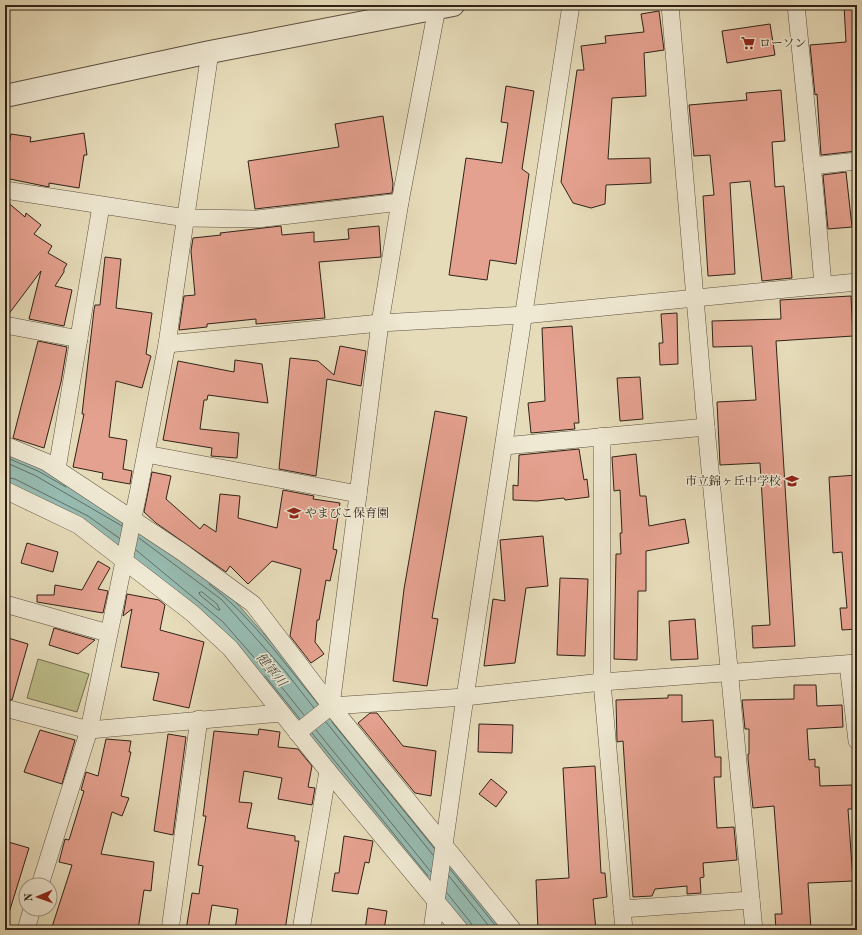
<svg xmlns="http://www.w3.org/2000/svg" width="862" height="935" font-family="'Old Standard TT','Noto Serif JP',serif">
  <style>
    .green { fill: #bdbe8b; stroke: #767052 }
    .water { fill: #97bbb1; stroke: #6d7e74 }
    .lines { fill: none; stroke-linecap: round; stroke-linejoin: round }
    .shore { stroke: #636e64; stroke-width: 1 }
    .building { fill: #e5a18f; stroke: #2f2218 }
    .minor-casing { stroke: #5d5040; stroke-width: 18 }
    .tertiary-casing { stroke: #5d5040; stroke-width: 24 }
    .minor { stroke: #efe8d2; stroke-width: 17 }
    .tertiary { stroke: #efe8d2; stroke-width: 22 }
    .labels { text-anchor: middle; stroke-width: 3; stroke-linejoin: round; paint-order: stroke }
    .poi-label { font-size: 12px; fill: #2f2218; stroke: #efe8d2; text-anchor: start }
    .water-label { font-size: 13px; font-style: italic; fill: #4e5046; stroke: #efe8d2 }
  </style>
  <rect width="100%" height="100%" fill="#e7dcba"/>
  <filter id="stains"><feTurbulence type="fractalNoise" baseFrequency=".005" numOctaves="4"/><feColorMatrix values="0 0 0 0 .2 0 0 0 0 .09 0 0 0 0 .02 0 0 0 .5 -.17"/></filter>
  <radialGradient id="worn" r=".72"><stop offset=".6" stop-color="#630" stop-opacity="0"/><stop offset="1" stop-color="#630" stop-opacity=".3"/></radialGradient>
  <polygon class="green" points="38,659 89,674 77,712 27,698"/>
  <polygon class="water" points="5,452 40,467 79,490 228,593 292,666 504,930 465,930 218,629 5,485"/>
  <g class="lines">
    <g class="shore">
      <polyline points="5,457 38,471 66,487"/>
      <polyline points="5,462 36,476 122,526"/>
      <polyline points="5,477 15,479 88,516 119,538"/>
      <polyline points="139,538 222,600 285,671 314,708"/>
      <polyline points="136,550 223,622 266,671 271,674 304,715"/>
      <path d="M209 584C251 616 285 664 318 704"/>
      <polygon points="202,592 217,604 220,610 218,610 200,595 199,593"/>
      <polyline points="265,676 300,719"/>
      <polyline points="326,722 433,855"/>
      <polyline points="332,722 434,848"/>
      <polyline points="316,730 431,872"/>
      <polyline points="312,733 428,876"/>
      <polyline points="450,869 499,930"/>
      <polyline points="449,876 492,930"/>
      <polyline points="447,893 471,923 473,930"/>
    </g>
  </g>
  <g class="building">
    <polygon points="844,5 857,5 857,151 821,155 817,94 815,95 810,45 846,42"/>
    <polygon points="659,11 664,50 644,53 646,96 612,98 608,159 650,158 651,183 606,185 605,204 591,208 573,203 561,182 577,70 584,70 581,46 606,43 605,36 644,32 641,14"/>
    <polygon points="770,24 775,55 727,63 722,31"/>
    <polygon points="506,86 534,91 522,169 529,174 516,264 490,260 487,280 449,275 466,158 502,163 508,123 501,122"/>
    <polygon points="781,90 785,141 772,142 775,187 784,186 792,278 762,281 750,181 730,183 735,274 708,276 703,196 714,195 710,155 694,156 689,105 747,100 746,93"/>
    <polygon points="383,116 393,184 392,193 255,209 248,161 339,147 335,124"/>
    <polygon points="84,133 87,155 84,155 79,188 49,183 49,187 5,178 5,150 8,150 11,134 31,137 30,142"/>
    <polygon points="846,172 852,227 828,229 823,175"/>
    <polygon points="5,200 25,217 26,213 41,225 34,234 52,246 48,253 67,264 64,269 64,272 55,286 72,290 64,326 29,319 41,271 8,315 5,315"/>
    <polygon points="281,226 282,235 314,232 314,242 349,239 348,229 379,226 381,257 319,262 325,318 256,324 256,319 207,324 207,327 179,330 184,296 195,295 191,251 193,238 221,235 220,233"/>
    <polygon points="105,257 121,259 116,308 152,313 146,354 151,356 142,388 116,381 109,437 127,440 123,469 132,471 130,484 102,479 103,473 73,467 84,414 82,414 94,310 95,305 100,305"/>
    <polygon points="851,296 853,336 776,341 795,646 753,648 752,626 770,625 760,463 720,465 717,402 756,400 752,346 713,347 712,321 781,319 780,300"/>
    <polygon points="677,313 678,364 660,365 659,343 663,343 661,314"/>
    <polygon points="572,326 579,423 574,423 575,429 531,433 528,403 545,401 542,328"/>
    <polygon points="38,341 67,347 61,382 44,448 13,438"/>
    <polygon points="340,346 366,351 361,386 327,379 316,476 279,469 290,358 318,361 334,375"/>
    <polygon points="235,360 262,364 268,403 208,395 207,400 204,400 200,429 239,433 237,458 211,456 212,448 163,440 178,361 234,372"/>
    <polygon points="640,377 643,419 620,421 617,378"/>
    <polygon points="435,411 467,417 432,618 438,619 427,686 393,681 404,589"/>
    <polygon points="579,449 584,480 587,479 589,497 565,500 564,498 537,501 513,500 513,485 518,486 519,455"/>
    <polygon points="636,454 640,496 646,496 649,526 685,519 689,543 646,551 646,591 638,591 637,660 614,659 616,554 621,554 620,533 622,533 620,490 614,491 612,457"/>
    <polygon points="152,472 171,476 166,499 200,529 204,524 216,532 220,494 240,496 238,518 277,528 283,490 314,496 313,499 340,503 333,549 337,550 330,581 326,580 319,620 317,620 315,642 324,654 311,663 290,636 301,569 272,561 248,584 230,566 226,572 156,523 144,512"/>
    <polygon points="857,475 857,629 842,630 840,608 847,608 842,552 833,553 829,477"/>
    <polygon points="543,536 548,586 526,588 515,663 484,666 493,599 505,601 500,540"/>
    <polygon points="27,543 58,552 53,572 21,563"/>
    <polygon points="98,561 110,568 98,589 108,591 103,613 37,602 37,595 54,595 55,585 82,590"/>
    <polygon points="560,578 588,579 585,656 557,655"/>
    <polygon points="127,594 159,600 165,605 160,630 204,642 189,708 153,700 159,673 121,667 132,609 123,616"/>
    <polygon points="695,619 698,659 671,660 669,621"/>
    <polygon points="54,628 95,640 78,654 49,645"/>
    <polygon points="5,637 28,644 12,700 5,698"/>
    <polygon points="794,685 816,685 817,706 842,705 843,727 807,729 809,760 815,759 815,767 819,767 820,786 852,785 852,809 848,809 853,881 808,883 811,930 776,930 775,914 782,914 774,806 753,808 748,759 748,754 749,754 749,729 745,729 742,700 794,699"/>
    <polygon points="668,695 682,695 682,722 713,720 715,757 721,757 721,777 714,777 717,828 734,827 737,860 703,863 704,877 700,878 701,893 687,894 687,886 655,889 652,896 633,897 623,741 617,742 616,700 668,698"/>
    <polygon points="370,713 377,713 403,746 436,751 431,796 415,793 358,723"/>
    <polygon points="479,724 513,725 512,753 478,752"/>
    <polygon points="259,729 280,732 278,747 298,749 312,766 308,787 315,788 312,805 278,799 282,778 244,771 239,802 252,803 247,828 295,836 295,841 299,841 285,930 235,930 238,909 212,905 208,930 186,930 192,893 199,894 203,866 198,865 206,816 203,816 214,731 258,735"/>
    <polygon points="40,730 75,740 62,784 24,772"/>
    <polygon points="168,734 186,737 173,835 154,831"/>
    <polygon points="106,739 131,741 129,752 131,752 121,796 129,798 122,816 112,812 101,854 154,862 151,891 144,890 138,930 51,930 72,865 59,862 65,839 69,840 84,791 81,790 86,772 98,776"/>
    <polygon points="595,766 601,873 605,873 607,897 593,899 596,930 538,930 536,880 569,878 563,768"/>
    <polygon points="491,779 507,792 496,807 479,794"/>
    <polygon points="344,836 373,841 369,863 365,862 358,894 332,891 335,873 339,873"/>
    <polygon points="5,841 29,848 8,916 5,916"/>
    <polygon points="368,908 387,911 384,930 365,930"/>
  </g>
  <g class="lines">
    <defs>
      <g id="minor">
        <polyline points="670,5 706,427 754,930"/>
        <polyline points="796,5 816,204 823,285"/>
        <polyline points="812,166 857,161"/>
        <polyline points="5,190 186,218 257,219 400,202"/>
        <polyline points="5,325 79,339"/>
        <polyline points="167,344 380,323 524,315 857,282"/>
        <polyline points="602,436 602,682 624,930"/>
        <polyline points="5,445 46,462 182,552 253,604 331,706 513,930"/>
        <polyline points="504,446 706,427"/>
        <polyline points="146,454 358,494"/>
        <polyline points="57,469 101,206"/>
        <polyline points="5,490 78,525 192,613 230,648 328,771 460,930"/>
        <polyline points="5,604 108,633"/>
        <polyline points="848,664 857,741"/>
        <polyline points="331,706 380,323 400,202 437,8"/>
        <polyline points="5,708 89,730 281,713"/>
        <polyline points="297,733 331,706 465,697 602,682 857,663"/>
        <polyline points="40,885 89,730 139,489 167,344 210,52"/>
        <polyline points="622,909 751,900"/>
        <polyline points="26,930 32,909"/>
        <polyline points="170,930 199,719"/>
        <polyline points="301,930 328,771"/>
        <polyline points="432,930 465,697 571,5"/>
      </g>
      <polyline id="tertiary" points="5,96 210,52 453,5"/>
    </defs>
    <use href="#minor" class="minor-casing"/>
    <use href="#tertiary" class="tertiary-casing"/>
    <use href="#minor" class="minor"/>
    <use href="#tertiary" class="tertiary"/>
  </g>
  <defs>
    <symbol id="supermarket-bare" viewBox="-9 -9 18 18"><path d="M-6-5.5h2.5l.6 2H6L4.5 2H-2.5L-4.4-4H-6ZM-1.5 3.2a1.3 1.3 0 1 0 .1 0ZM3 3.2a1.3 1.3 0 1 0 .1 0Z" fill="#8f2418" stroke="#efe8d2" stroke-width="2.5" paint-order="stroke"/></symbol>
    <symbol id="school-bare" viewBox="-9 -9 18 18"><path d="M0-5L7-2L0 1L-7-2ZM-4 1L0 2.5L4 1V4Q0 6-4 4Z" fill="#8f2418" stroke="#efe8d2" stroke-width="2.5" paint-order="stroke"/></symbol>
  </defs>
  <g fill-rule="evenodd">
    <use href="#supermarket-bare" x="738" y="33" width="20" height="20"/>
    <use href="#school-bare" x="782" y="471" width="20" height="20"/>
    <use href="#school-bare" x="284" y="503" width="20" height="20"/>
  </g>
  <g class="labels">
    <g class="poi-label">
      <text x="759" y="47">ローソン</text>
      <text x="781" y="485" text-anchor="end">市立錦ヶ丘中学校</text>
      <text x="305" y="517">やまびこ保育園</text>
    </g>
    <g class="water-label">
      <text transform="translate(272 669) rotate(51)" y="5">健軍川</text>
    </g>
  </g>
  <rect width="862" height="935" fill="none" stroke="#e7dcba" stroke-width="20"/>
  <rect x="6" y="6" width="850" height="923" fill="none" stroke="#2f2218" stroke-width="2"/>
  <rect x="10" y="10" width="842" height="915" fill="none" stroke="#2f2218"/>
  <g transform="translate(38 897) rotate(268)"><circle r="19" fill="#efe8d2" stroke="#a29988"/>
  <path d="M0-3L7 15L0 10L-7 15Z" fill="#8f2418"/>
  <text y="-6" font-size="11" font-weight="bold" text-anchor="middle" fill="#2f2218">N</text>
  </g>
  <rect width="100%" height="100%" filter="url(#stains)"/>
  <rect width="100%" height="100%" fill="url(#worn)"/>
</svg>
